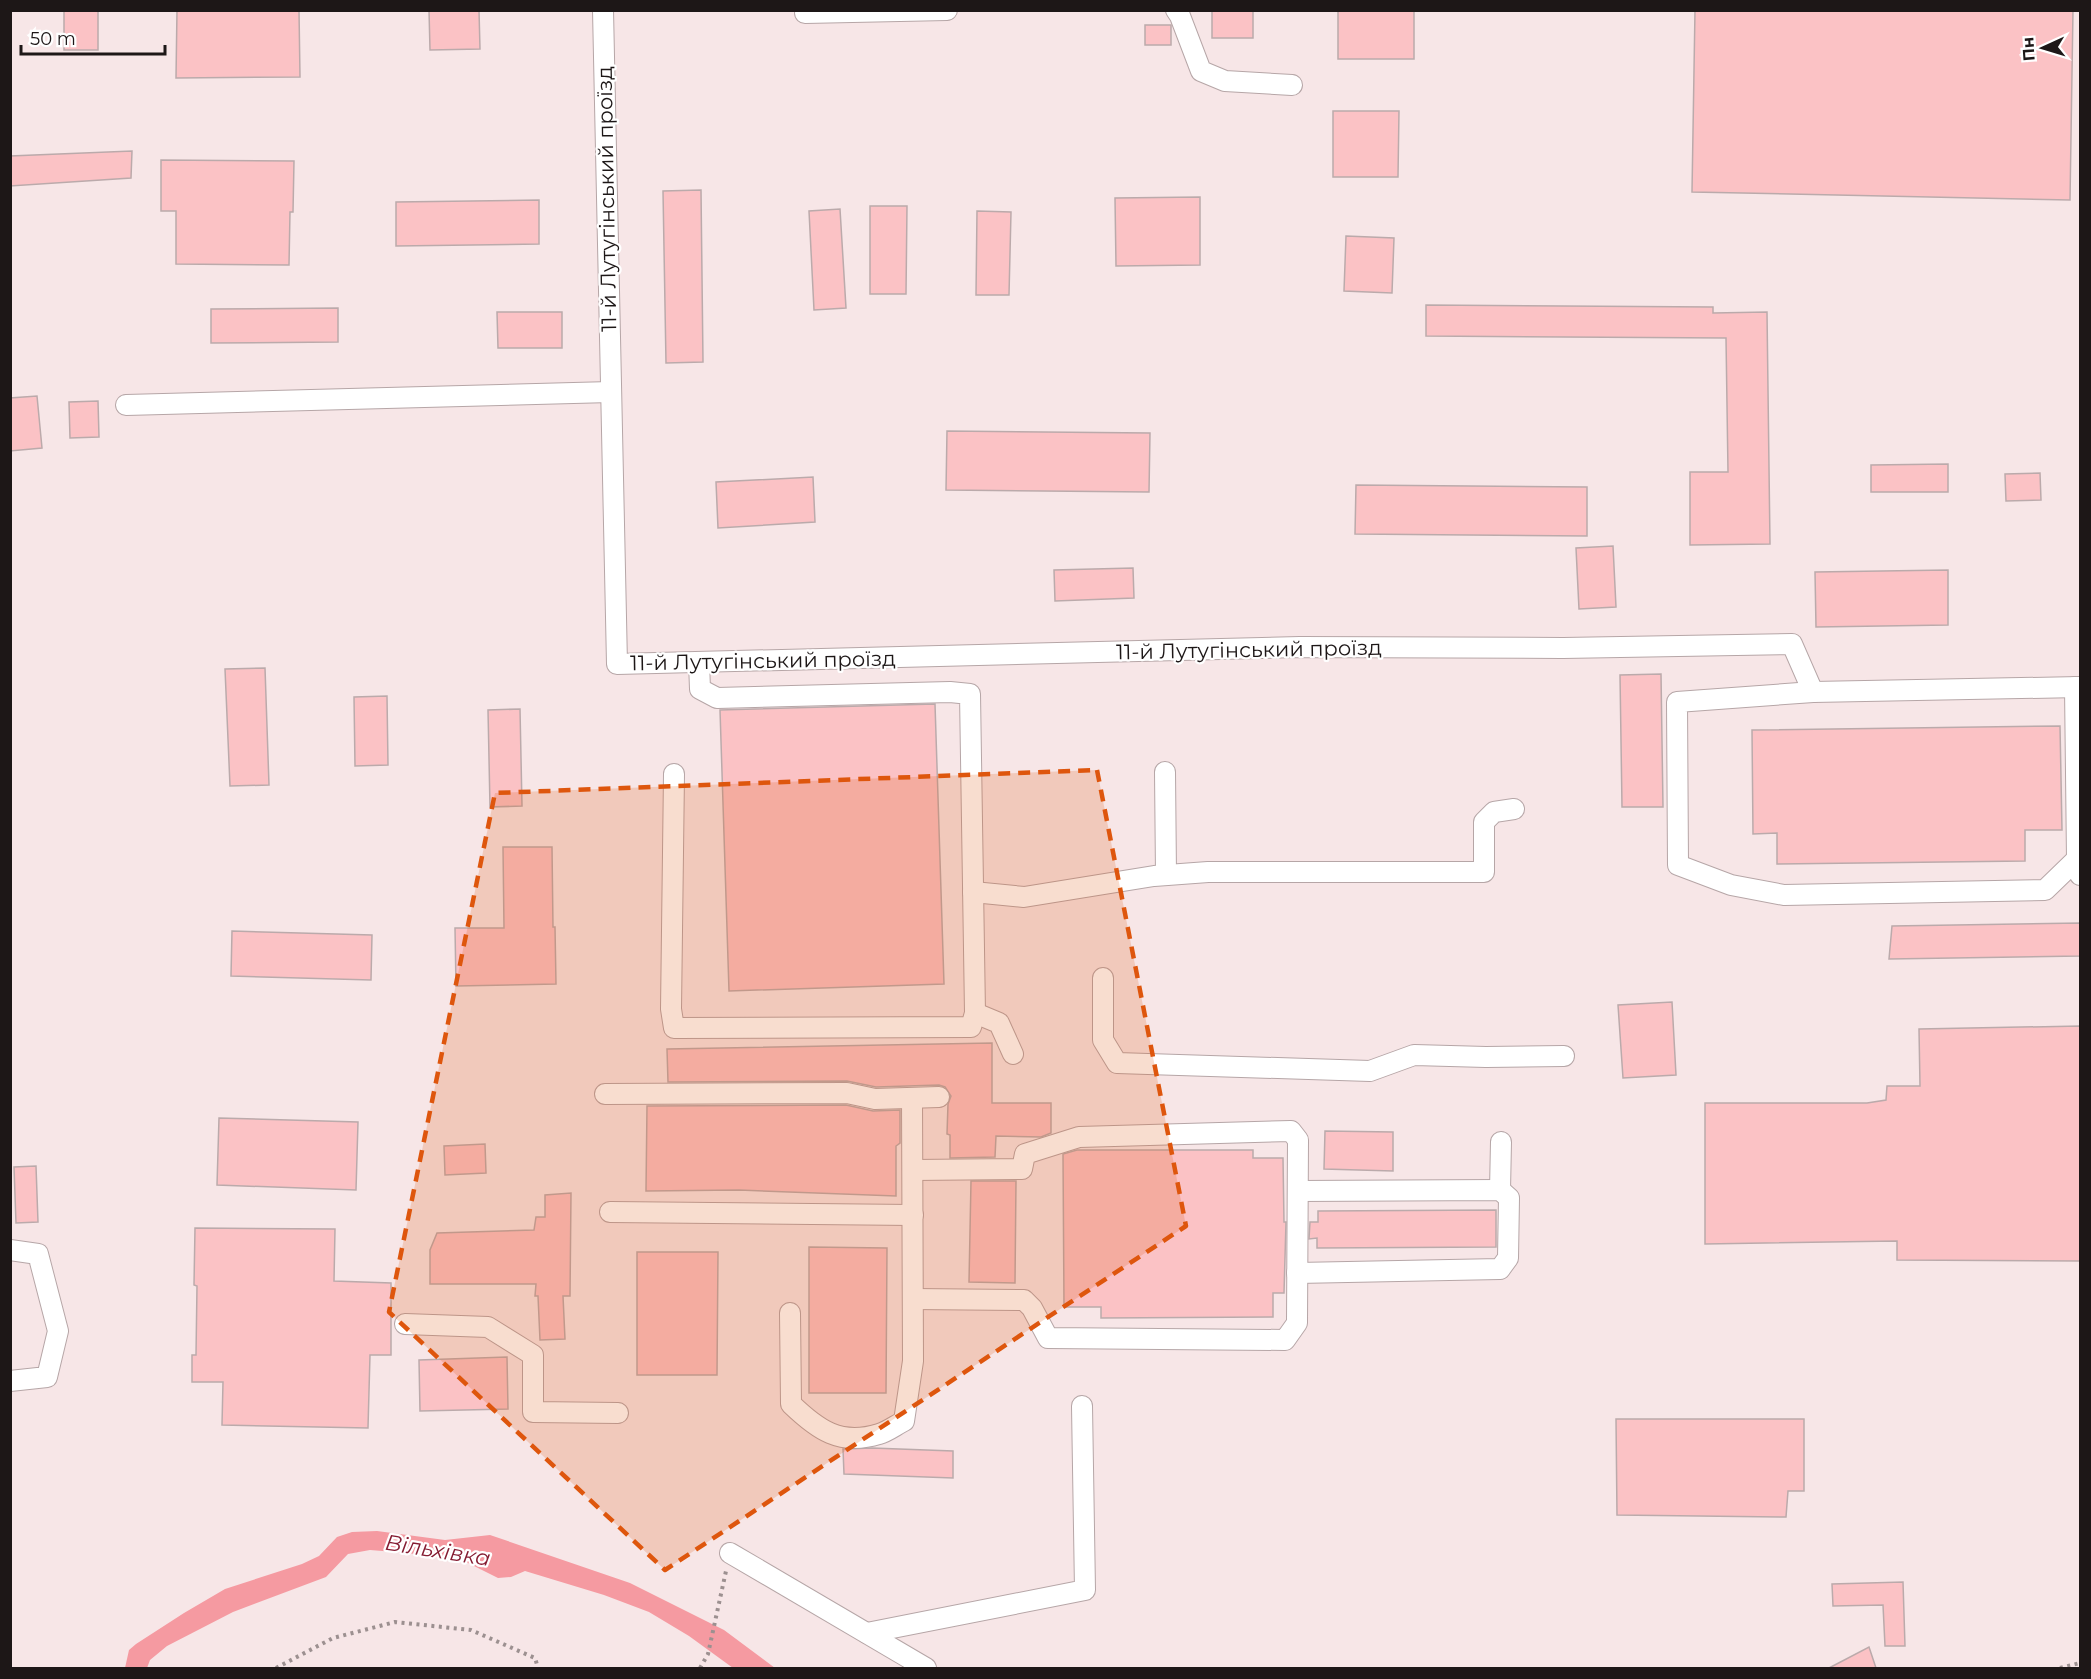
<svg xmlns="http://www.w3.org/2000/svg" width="2091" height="1679" font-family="Montserrat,sans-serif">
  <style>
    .water { fill: #f59aa1 }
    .building { fill: #fbc2c5; stroke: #bbaaab; stroke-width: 1.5 }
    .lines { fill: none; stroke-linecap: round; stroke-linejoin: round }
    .minor-casing { stroke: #b6a6a7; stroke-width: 22 }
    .path { stroke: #9c9090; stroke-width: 4; stroke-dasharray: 3 4.5; stroke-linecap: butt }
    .minor { stroke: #fff; stroke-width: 20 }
    .marked { fill: #de560d; fill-opacity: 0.2; stroke: #de560d; stroke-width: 4.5; stroke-dasharray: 12 8; stroke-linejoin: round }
    .labels { text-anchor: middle; stroke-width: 4.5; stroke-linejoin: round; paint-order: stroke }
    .street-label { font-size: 21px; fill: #1d1717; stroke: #fff }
    .water-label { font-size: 22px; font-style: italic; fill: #851c32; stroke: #fff }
  </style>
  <rect width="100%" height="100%" fill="#f7e6e7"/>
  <polygon class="water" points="377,1531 445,1540 490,1535 630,1583 724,1630 775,1668 733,1668 689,1636 649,1612 604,1595 525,1571 511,1577 498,1578 462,1560 407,1553 370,1550 348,1554 326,1577 233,1612 167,1646 150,1660 147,1668 125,1668 129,1650 136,1644 184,1613 225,1589 302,1564 319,1556 337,1537 352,1532"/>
  <g class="building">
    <rect x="64" y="10" width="34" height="40"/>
    <polygon points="177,10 299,10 300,77 176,78"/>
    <polygon points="429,10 479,10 480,49 430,50"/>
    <rect x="1212" y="10" width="41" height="28"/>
    <rect x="1338" y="10" width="76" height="49"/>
    <polygon points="1695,10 2073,10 2070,200 1692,192"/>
    <rect x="1145" y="25" width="26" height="20"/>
    <polygon points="1333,111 1399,111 1398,177 1333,177"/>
    <polygon points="132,151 131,178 10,186 10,156"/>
    <polygon points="161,160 294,161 293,212 290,212 289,265 176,264 176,211 161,211"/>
    <polygon points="701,190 703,362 666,363 663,191"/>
    <polygon points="1200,197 1200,265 1116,266 1115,198"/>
    <polygon points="539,200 539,244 396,246 396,202"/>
    <polygon points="870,206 907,206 906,294 870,294"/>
    <polygon points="840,209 846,308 814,310 809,211"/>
    <polygon points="977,211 1011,212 1009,295 976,295"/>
    <polygon points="1346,236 1394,238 1392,293 1344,291"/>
    <polygon points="1426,305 1713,307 1713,313 1767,312 1770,544 1690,545 1690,472 1728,472 1726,338 1426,336"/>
    <polygon points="338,308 338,342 211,343 211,309"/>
    <polygon points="497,312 562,312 562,348 498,348"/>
    <polygon points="37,396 42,448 10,451 10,398"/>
    <polygon points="98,401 99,437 70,438 69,402"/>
    <polygon points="947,431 1150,433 1149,492 946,490"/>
    <polygon points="1948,464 1948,492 1871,492 1871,465"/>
    <polygon points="2040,473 2041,500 2006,501 2005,474"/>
    <polygon points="813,477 815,522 718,528 716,482"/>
    <polygon points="1356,485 1587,487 1587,536 1355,534"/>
    <polygon points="1613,546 1616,607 1579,609 1576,548"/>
    <polygon points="1133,568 1134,598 1055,601 1054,570"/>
    <polygon points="1948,570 1948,625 1816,627 1815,572"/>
    <polygon points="265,668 269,785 230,786 225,669"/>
    <polygon points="1661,674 1663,807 1622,807 1620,675"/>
    <polygon points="387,696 388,765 355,766 354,697"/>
    <polygon points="935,704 944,984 729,991 720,710"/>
    <polygon points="520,709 522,806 490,807 488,710"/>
    <polygon points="2060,726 2062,830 2025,830 2025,861 1777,864 1777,833 1753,834 1752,730"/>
    <polygon points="503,847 552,847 553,927 555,927 556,984 456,986 455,928 504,928"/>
    <polygon points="2080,923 2080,956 1889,959 1892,926"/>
    <polygon points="232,931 372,935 371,980 231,976"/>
    <polygon points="1672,1002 1676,1075 1623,1078 1618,1005"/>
    <polygon points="2080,1026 2080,1261 1897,1260 1897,1241 1705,1244 1705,1103 1867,1103 1886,1100 1887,1086 1920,1086 1919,1029"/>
    <polygon points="992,1043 992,1103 1051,1103 1051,1133 1041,1137 996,1136 995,1157 950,1158 950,1135 947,1134 948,1104 951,1096 945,1087 939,1085 876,1087 847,1081 668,1082 667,1049"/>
    <polygon points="846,1105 873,1111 900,1110 900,1143 896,1146 896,1196 739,1190 646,1191 647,1106"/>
    <polygon points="219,1118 358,1122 356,1190 217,1185"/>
    <polygon points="1325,1131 1393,1132 1393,1171 1324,1169"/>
    <polygon points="485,1144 486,1173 445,1175 444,1146"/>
    <polygon points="1077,1150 1253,1150 1253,1158 1283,1158 1284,1222 1286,1222 1284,1293 1273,1293 1273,1317 1101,1318 1101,1307 1064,1307 1063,1154"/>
    <polygon points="36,1166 38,1222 16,1223 14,1167"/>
    <polygon points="971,1181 1016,1181 1015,1283 969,1282"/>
    <polygon points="571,1193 570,1296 563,1296 565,1339 540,1340 538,1296 535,1296 536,1284 430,1284 430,1250 437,1233 534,1230 536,1217 545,1217 545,1195"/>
    <polygon points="1496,1210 1496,1247 1317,1248 1317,1238 1309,1239 1310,1222 1318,1222 1318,1211"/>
    <polygon points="195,1228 335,1229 334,1281 391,1283 391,1355 370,1355 368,1428 222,1425 223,1382 192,1382 192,1355 196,1355 197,1286 194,1285"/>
    <polygon points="809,1247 887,1248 886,1393 809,1393"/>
    <polygon points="637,1252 718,1252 717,1375 637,1375"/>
    <polygon points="507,1357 508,1409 420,1411 419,1360"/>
    <polygon points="1616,1419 1804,1419 1804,1491 1788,1491 1786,1517 1617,1515"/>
    <polygon points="872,1448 953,1451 953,1478 844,1474 843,1449"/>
    <polygon points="1903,1582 1905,1646 1885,1646 1883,1605 1833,1606 1832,1584"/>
    <polygon points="1869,1647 1876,1668 1829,1668"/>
  </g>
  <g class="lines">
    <defs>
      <g id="minor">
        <polyline points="603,10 617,664 1300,647 1563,648 1792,644 1813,692 2080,687"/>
        <polyline points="1176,10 1180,16 1201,71 1225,81 1292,85"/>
        <polyline points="805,13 947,10"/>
        <polyline points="126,405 611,392"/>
        <polyline points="2075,687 2077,859 2080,875"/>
        <polyline points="1813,692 1677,702 1678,865 1731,885 1784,895 2045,890 2077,859"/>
        <polyline points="1165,772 1166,875"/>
        <polyline points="674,774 671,1009 674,1028 971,1027 975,1013 970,694 950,692 717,698 700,689 699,662"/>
        <polyline points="973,892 1024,897 1154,876 1208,872 1484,872 1484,822 1494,812 1514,809"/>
        <polyline points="1103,978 1103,1040 1117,1063 1370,1071 1414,1055 1486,1057 1564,1056"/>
        <polyline points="975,1013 999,1023 1013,1054"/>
        <polyline points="605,1094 847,1093 875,1099 939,1097"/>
        <polyline points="913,1170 1022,1169 1025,1154 1079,1137 1291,1131 1298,1140 1297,1323 1285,1340 1048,1338 1032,1308 1024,1300 913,1299"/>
        <polyline points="1500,1190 1501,1142"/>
        <polyline points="610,1212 913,1215"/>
        <polyline points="10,1250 38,1254 58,1331 47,1377 10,1381"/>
        <polyline points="1297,1273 1500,1269 1508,1258 1509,1198 1500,1190 1298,1191"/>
        <path d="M790 1313 791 1404C818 1430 840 1446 879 1434 887 1432 896 1425 904 1421L913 1361 912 1098"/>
        <polyline points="405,1324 488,1327 533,1355 533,1412 618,1413"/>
        <polyline points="730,1553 926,1668"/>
        <polyline points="867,1633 1085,1590 1082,1406"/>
      </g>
    </defs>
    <use href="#minor" class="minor-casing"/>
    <g class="path">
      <polyline points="276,1668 333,1638 395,1622 471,1630 535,1658 538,1668"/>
      <polyline points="700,1668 708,1654 726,1571"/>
      <polyline points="2060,1668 2080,1663"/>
    </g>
    <use href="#minor" class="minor"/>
  </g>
  <path class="marked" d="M1097 770 1186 1226 665 1570 389 1312 495 793Z"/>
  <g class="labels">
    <g class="street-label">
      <text transform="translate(607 199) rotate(-91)" y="7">11-й Лутугінський проїзд</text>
      <text transform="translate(1249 650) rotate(-1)" y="7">11-й Лутугінський проїзд</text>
      <text transform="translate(763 661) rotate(-1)" y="7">11-й Лутугінський проїзд</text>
    </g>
    <g class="water-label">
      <text transform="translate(438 1550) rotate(9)" y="8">Вільхівка</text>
    </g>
  </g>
  <rect width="2091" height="1679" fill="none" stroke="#1d1717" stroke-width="24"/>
  <g transform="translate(2043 48) rotate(266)" stroke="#ffffff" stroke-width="4.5" paint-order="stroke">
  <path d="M0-4.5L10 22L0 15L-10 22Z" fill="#1d1717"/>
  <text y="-9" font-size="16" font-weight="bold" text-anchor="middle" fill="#1d1717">Пн</text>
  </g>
  <path d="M21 45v9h144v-9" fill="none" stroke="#1d1717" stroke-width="3"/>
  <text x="30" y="45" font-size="18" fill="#1d1717" stroke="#ffffff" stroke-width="4.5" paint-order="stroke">50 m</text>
</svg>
